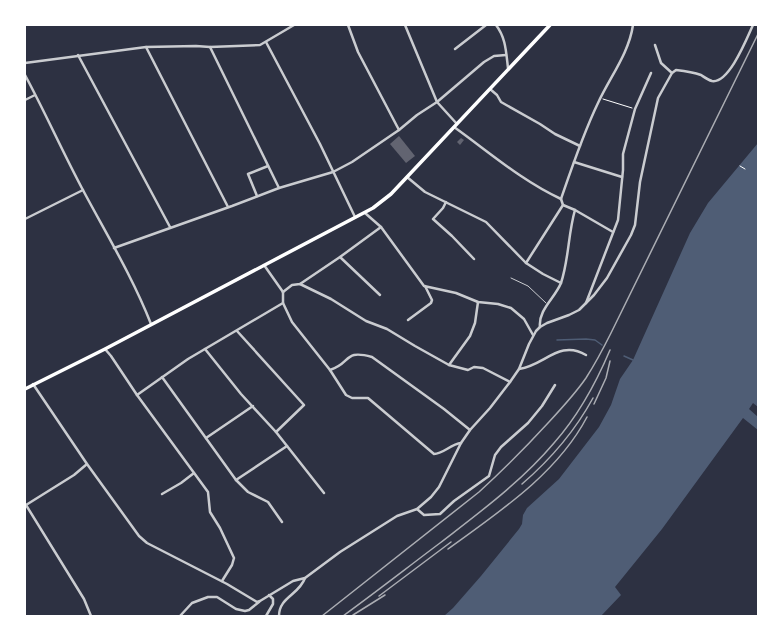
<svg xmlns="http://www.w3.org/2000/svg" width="783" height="641" font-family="'Sofia Sans Condensed',sans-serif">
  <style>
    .water { fill: #4f5d75 }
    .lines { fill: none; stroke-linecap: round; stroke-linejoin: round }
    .stream { stroke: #4f5d75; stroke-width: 1.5 }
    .building { fill: #626471 }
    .path { stroke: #fff; stroke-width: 1 }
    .service { stroke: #caccd0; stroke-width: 1 }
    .minor { stroke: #caccd0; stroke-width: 2.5 }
    .primary { stroke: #fff; stroke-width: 3.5 }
    .rail { stroke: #abadb3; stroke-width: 1.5 }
  </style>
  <rect width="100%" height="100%" fill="#2d3142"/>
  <polygon class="water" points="758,143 758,407 753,403 749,409 758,417 758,430 743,418 662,529 615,587 621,595 601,616 444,616 453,608 481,576 519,529 522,524 523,515 527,508 559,479 599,427 611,405 620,379 633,360 690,233 708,203"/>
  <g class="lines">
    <g class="stream">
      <polyline points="557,340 586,339 595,340 602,345"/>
      <polyline points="624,356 633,360"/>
    </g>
  </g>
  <g class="building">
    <polygon points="399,136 415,156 406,163 390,144"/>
    <polygon points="461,138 464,140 460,145 457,142"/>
  </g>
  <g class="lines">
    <g class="path">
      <polyline points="603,99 632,108"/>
      <polyline points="740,166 745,169"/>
    </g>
    <polyline class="service" points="511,278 528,286 546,303"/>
    <g class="minor">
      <polyline points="348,25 358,52 399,130"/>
      <polyline points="405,25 437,102 457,124"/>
      <path d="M496 25C506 38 506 52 508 68"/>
      <polyline points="266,42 320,144 355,217"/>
      <polyline points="655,45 661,63 672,73"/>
      <polyline points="146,47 228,207"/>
      <polyline points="210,47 279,188"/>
      <polyline points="455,49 486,25"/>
      <polyline points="78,55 170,227"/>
      <polyline points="25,63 146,47 196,46 210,47 260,45 294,25"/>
      <path d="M25 75C46 114 63 153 84 192 107 235 133 278 151 324"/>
      <polyline points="490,89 497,95 501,102 540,124 555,134 580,146"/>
      <polyline points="25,100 35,95"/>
      <path d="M454 127C489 152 522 181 561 199L563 205 575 210 613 232"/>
      <polyline points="574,162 622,177"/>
      <polyline points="407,177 425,192 486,222 526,263 543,274 561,283"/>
      <polyline points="257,196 248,174 268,166"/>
      <path d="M561 199C572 167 583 134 598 103 610 77 629 53 633 25"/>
      <polyline points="446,202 443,208 433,219 452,236 474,259"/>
      <polyline points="365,213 381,227 424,286 456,293 478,302 498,304 511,308 524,319 533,335"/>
      <polyline points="25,219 83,190"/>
      <polyline points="114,248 232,206 279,188 333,172 352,162 399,130 417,115 437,102 484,62 494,56 506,55"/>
      <polyline points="340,257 380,295"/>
      <polyline points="526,263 563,205"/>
      <polyline points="264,265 283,292"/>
      <polyline points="300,284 331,299 366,321 387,329 415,346 449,365 468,370 474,367 483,368 510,382"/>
      <polyline points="283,292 292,285 300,284 340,257 381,227"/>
      <path d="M283 303 292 322 330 370 346 395 352 398H368L434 454C443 454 451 444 461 443"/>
      <polyline points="586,303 618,220 623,170 623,154 635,109 651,73"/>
      <polyline points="408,320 431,303 432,300 425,286"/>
      <path d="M540 327C538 310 555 298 561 283 569 259 568 234 575 210"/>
      <polyline points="237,331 304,405 276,432"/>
      <polyline points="105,349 111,356 137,395 208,492 210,512 220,528 234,558 232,565 222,581"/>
      <polyline points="205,349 241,394 276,432 324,493"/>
      <polyline points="449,365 470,336 475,323 478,302"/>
      <path d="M519 369C544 366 559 339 586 355"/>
      <path d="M330 370C352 363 343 349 372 357L444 409 470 430"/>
      <polyline points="162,377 236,480 248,492 268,502 282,522"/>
      <path d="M33 384 87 464 139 536 147 543 227 584 257 602 260 601 293 581 305 578 340 552 397 516 417 509 431 497 439 487 461 443 470 430 490 408 510 382 519 369 529 344 536 331 540 327 547 323 569 315 579 310 594 295 607 278 631 235 635 225 640 182 658 98 672 73 676 70C685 71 693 72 701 75 704 77 708 80 712 81 729 84 747 38 753 25"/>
      <polyline points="137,395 188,359 283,303 283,292"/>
      <polyline points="206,438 253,406"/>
      <polyline points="236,480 287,446"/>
      <polyline points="162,494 181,483 194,473"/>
      <polyline points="26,505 84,599 91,616"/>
      <polyline points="26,505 74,475 87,464"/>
      <polyline points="417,509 424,515 440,514 454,501 489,476 495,455 501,447 528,423 542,406 555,385"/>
      <polyline points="180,616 192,603 208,597 217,597 236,609 245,611 249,610 259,602"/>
      <polyline points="266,616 273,604 273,599 269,595"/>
      <path d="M279 616C279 597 299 595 305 578"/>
    </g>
    <polyline class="primary" points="25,389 105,349 373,208 391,194 550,25"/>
    <g class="rail">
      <polyline points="594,404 606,378 610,361"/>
      <path d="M522 484C551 459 575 431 593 398"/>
      <path d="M448 549C499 512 557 474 587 417"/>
      <polyline points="379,596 451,542"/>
      <polyline points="353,615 385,595"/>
      <path d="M322 616 479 492C503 470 526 447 548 423 561 409 575 394 586 378 595 364 603 349 611 333L758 34"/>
      <path d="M343 616C376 592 408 567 440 543 480 512 521 482 554 443 578 416 596 383 610 350"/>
    </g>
  </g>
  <rect width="783" height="641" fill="none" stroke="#ffffff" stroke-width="52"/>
</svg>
